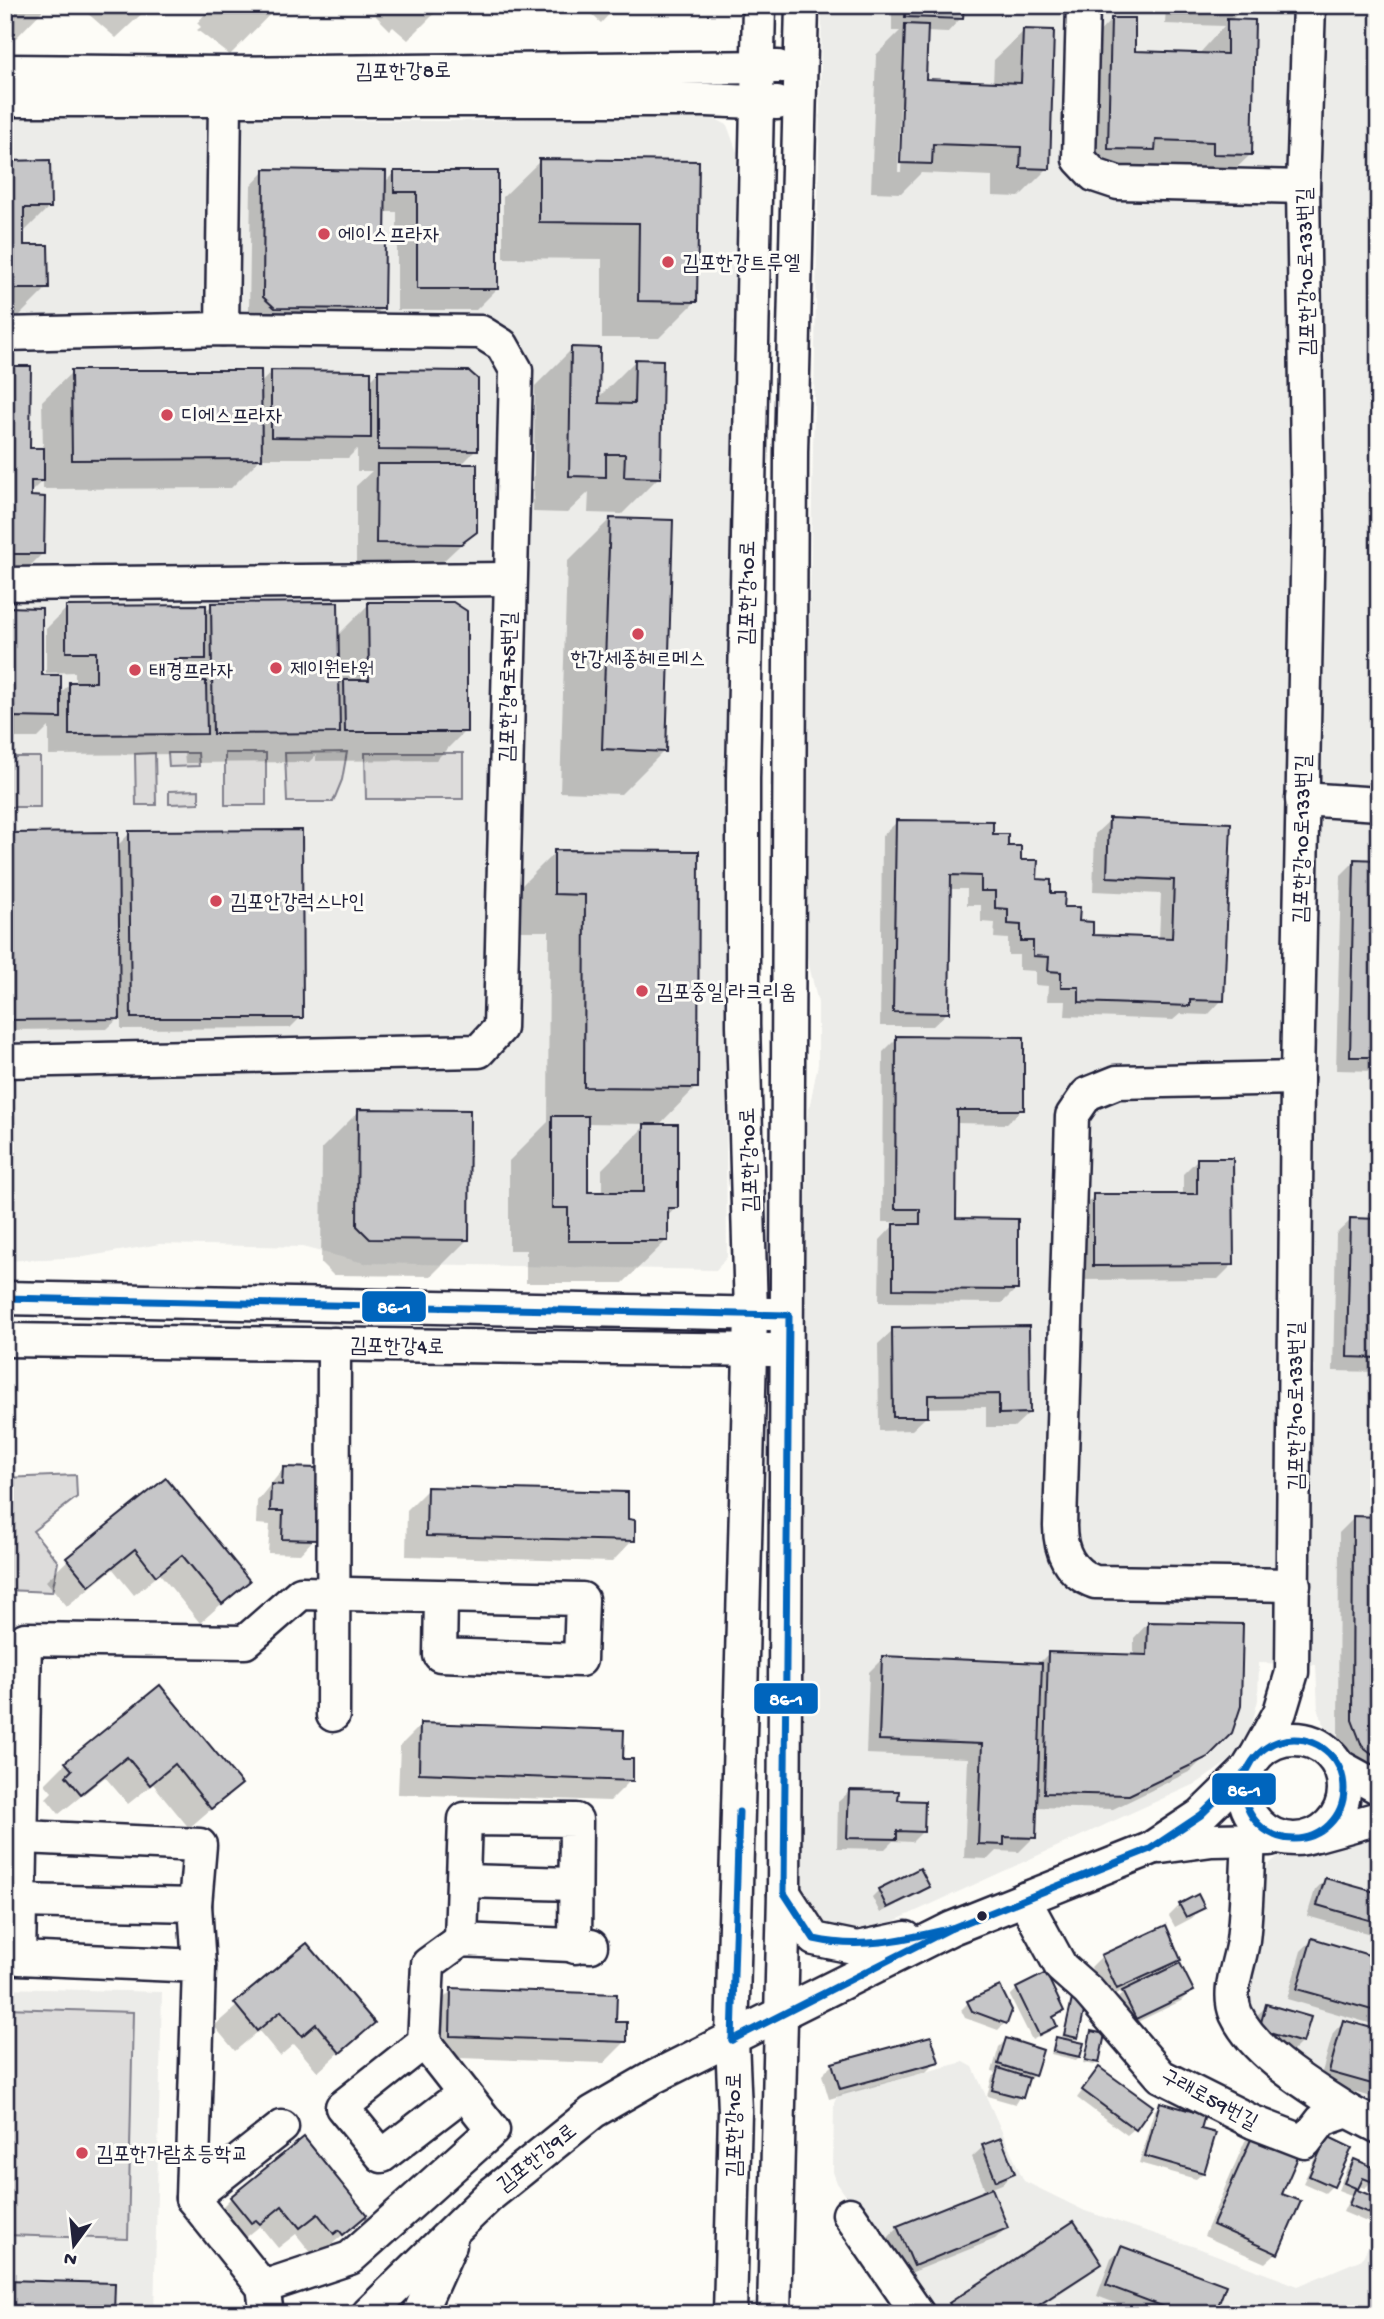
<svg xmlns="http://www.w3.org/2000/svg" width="1384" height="2319" font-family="'Gochi Hand','Poor Story',sans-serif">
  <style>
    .built { fill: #ecece9 }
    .green { fill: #dddcdb; stroke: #807f8b; stroke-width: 2 }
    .shadow { fill: #0003; fill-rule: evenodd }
    .building { fill: #c6c6c8; stroke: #22223b; stroke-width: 2 }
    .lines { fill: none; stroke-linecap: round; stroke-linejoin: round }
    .minor-casing { stroke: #22223b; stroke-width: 37 }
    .minor { stroke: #fdfcf7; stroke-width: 32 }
    .bus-1-casing { stroke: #fdfcf7; stroke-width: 12 }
    .bus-1 { stroke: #0065bd; stroke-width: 7 }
    .poi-dot { fill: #d1495b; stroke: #fdfcf7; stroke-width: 2.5 }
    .bus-dot { fill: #22223b; stroke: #fdfcf7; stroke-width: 2.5 }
    .labels { text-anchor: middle; stroke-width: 6; stroke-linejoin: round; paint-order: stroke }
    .street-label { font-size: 21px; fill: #22223b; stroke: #fdfcf7 }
    .poi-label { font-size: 21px; fill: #22223b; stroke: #fdfcf7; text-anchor: start }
    .line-badge { stroke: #fdfcf7; stroke-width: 2.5 }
    .badge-label { font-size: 19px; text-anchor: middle; font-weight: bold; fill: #fff }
  </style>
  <rect width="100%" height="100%" fill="#fdfcf7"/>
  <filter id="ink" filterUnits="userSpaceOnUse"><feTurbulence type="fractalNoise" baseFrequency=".0143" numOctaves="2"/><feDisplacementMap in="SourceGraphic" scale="14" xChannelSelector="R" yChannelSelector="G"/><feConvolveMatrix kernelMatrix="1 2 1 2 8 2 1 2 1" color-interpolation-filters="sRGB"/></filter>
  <g filter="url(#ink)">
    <g class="built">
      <polygon points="822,5 1379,5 1379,1773 1347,1756 1332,1741 1318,1711 1316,1665 1259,1663 1258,1700 1249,1736 1235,1757 1199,1782 870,1932 834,1933 806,1911 800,1888 807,1119 818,1064 818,1003 803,940"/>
      <polygon points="689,115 714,118 727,125 737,152 724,877 727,1257 716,1270 364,1263 302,1247 160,1244 84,1257 5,1261 5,117 454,121"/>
      <polygon points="1379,1819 1379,2118 1306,2073 1244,2009 1261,1878 1269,1864 1280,1855"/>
      <polygon points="5,1988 162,1992 154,2314 5,2314"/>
      <polygon points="964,2062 973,2067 1024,2181 1085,2211 1198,2248 1298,2286 1362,2259 1372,2239 1379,2244 1379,2314 929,2314 837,2183 833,2172 834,2102 839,2094"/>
    </g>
    <g class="green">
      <polygon points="347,752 342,780 333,802 287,802 285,753"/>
      <polygon points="155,753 156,805 136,805 135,754"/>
      <polygon points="168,753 198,753 199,766 169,767"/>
      <rect x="225" y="753" width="41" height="52"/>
      <polygon points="365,753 463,753 463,799 366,799"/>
      <rect x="5" y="757" width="35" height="50"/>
      <polygon points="199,790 199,803 169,804 169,791"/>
      <polygon points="76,1475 77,1497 33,1531 58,1562 52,1592 5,1590 5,1478"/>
      <polygon points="5,2008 133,2012 128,2239 5,2235"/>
    </g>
    <g class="shadow">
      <polygon points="5,5 48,5 15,39 5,30"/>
      <polygon points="78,5 151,5 116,38"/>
      <polygon points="213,5 279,5 230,55 197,30 201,27 197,23"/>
      <polygon points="378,5 443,5 408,40 393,27 390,30 376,16"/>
      <polygon points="581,5 618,5 601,23"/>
      <path d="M892 5H962L961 18 947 33 926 32 924 81 993 84 994 60 1024 31 1048 168 1019 197 992 196V176L921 173 901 193 871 192 876 55 900 31H892ZM900 108H904L901 172H898Z"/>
      <polygon points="1166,5 1240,5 1240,11 1230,21 1250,155 1220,184 1079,178 1083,49 1112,19 1133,53 1199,54 1224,26 1165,24"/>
      <polygon points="540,161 697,162 696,301 659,338 602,338 602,259 503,258 503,197"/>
      <polygon points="5,163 49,207 22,234 23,247 47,288 10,325 5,325"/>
      <polygon points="265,171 384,183 395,172 496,173 497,289 476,310 397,310 397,212 384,212 382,308 368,323 261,322 249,312 251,186"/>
      <polygon points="572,349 597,399 635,361 659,477 622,514 588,513 589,492 567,513 533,512 535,386"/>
      <polygon points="5,368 28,449 43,449 42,401 72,372 260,384 271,372 369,382 379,372 476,450 460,466 475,531 439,565 356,564 356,486 372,471 357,471 357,449 348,458 261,458 231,488 43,489 43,480 30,493 43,553 21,575 5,575"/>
      <polygon points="610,519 664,751 621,794 560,792 567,562"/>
      <polygon points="369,604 465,731 436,760 316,761 316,755 309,762 185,763 184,754 49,755 49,727 38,738 9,738 5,742 5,609 40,677 59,694 70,684 75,684 75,672 46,673 46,629 67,608 204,613 212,605 337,636"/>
      <polygon points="1110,820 1229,825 1222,1000 1208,1015 1180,1014 1173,1020 1065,1016 1066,1001 1047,1001 1048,986 1035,985 1035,971 1019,970 1019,955 1008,955 1008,939 994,938 995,923 981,922 981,905 967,905 967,889 949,889 948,1012 933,1026 880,1026 882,836 897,822 991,835 1091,937 1159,940 1161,894 1093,891 1095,834"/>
      <polygon points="130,833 301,1017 290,1028 121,1029 121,1016 107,1029 5,1030 5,835 116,847"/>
      <path d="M555 852 698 853 696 1087 658 1126 676 1207 667 1217V1240L623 1283H526V1250H509V1161L548 1122 549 931H518V889ZM586 1123 647 1124 602 1169V1194H586Z"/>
      <polygon points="1355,861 1379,861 1379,1372 1333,1371 1336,1234 1351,1220 1374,1220 1377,1071 1336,1070 1341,875"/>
      <polygon points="897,1038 1022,1109 1007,1124 955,1123 954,1220 1016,1289 1002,1303 879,1302 880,1240 897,1222 882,1222 883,1052"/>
      <polygon points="359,1111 467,1240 431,1276 333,1275 321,1263 322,1148"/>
      <polygon points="1197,1160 1232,1265 1218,1279 1079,1280 1079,1211 1094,1196 1183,1196 1183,1174"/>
      <polygon points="1027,1328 1029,1413 1014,1427 986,1427 986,1407 927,1408 927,1416 912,1430 879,1431 878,1344 893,1330"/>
      <polygon points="284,1468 314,1539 300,1554 268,1553 270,1525 256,1524 257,1501"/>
      <polygon points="166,1481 247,1581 200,1623 160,1574 134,1595 113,1569 67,1606 46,1581 68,1560"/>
      <polygon points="428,1489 626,1521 633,1540 612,1562 406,1556 407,1510"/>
      <polygon points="1354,1518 1379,1518 1379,1775 1344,1755 1338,1735 1339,1533"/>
      <polygon points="1148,1623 1230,1732 1191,1771 1113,1809 1035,1807 1034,1837 1019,1852 996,1851 988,1859 964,1858 968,1758 866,1754 869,1672 883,1658 1038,1664 1048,1654 1134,1657 1134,1638"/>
      <polygon points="160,1687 240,1784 189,1828 153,1784 128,1804 105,1777 59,1814 46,1798 52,1792 45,1784 66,1763"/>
      <polygon points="421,1725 621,1761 631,1780 610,1801 398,1794 400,1746"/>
      <polygon points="849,1792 923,1831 912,1842 893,1841 885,1849 837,1848 838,1802"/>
      <polygon points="1325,1880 1379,1895 1379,1931 1374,1935 1307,1916 1315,1890"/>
      <polygon points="928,1887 921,1893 880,1913 872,1897 879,1890"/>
      <polygon points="1180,1905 1203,1907 1192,1918 1175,1927 1169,1916"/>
      <polygon points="1312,1940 1379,1960 1379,2026 1287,1999 1301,1951"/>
      <polygon points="306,1945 372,2023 318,2072 294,2044 280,2056 259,2031 235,2051 214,2026"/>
      <polygon points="1102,1956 1179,1959 1169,1970 1191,1991 1181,2001 1125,2028 1113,2003 1126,1990 1106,1999 1091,1967"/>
      <polygon points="1017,1989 1062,2011 1052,2019 1055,2026 1048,2032 1032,2040 1010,1996"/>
      <polygon points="452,1990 614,2023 625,2042 604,2063 429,2057 431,2011"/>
      <polygon points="1073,2001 1076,2037 1072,2042 1079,2057 1076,2060 1051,2054 1054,2042 1061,2040"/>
      <polygon points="968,2003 1005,2023 998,2030 965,2018 961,2010"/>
      <polygon points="1267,2006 1302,2042 1291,2053 1249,2040 1256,2016"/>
      <polygon points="1343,2022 1379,2032 1379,2099 1319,2083 1333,2033"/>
      <polygon points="1092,2033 1097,2062 1094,2065 1083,2063"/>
      <polygon points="1006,2040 1033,2075 1015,2104 987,2096 992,2077 997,2072 992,2071 999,2047"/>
      <polygon points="937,2061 926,2072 829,2099 822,2075 833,2064"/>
      <polygon points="1093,2076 1134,2129 1127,2135 1077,2098"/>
      <polygon points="1161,2104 1203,2173 1196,2179 1139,2163 1154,2111"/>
      <polygon points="1256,2130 1280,2194 1276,2253 1265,2263 1204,2236 1245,2141"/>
      <polygon points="1327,2138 1350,2148 1332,2186 1325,2193 1303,2183 1321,2145"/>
      <polygon points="1000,2140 1013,2173 1002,2184 990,2189 1006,2228 995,2239 903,2276 888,2238 898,2227 986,2192 972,2157 983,2147"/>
      <polygon points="1354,2161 1372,2181 1365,2188 1358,2186 1354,2190 1369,2197 1379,2181 1379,2220 1374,2225 1343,2212 1351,2195 1338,2190 1347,2168"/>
      <polygon points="231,2198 365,2215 321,2254 317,2250 312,2254 296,2234 278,2248 260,2226 238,2244 210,2219"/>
      <polygon points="1122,2248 1213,2314 1144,2314 1097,2296 1111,2258"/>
      <polygon points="1100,2263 1089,2274 1028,2314 941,2314 951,2304"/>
    </g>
    <g class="building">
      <polygon points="266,5 282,5 275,13"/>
      <polygon points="906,5 964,5 963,19 905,17"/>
      <polygon points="1179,5 1242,5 1242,12 1179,10"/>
      <polygon points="1111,18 1135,18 1135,51 1227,54 1227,19 1255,20 1252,155 1213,154 1213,142 1156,140 1155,150 1108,149"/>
      <polygon points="905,24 928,25 926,79 1021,83 1023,29 1054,30 1050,169 1020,168 1021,147 933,144 932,164 900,163"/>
      <polygon points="539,159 699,161 697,302 638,301 639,223 539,222"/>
      <polygon points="50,160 51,208 24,208 24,245 48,245 49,289 5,289 5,161"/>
      <polygon points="264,169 386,171 384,309 275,308 263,297"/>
      <polygon points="394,171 498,171 498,289 417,289 417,192 394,192"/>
      <polygon points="571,347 600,348 599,403 634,404 635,359 663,360 661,478 624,477 625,454 606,454 606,477 569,476"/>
      <polygon points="5,366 31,366 30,448 44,448 44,481 31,481 31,496 45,497 44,554 5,554"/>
      <polygon points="71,370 261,370 262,459 72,460"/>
      <polygon points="271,370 371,371 371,438 271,437"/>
      <polygon points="378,370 469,371 478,379 478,451 378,450"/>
      <polygon points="377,464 477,464 477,532 461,544 376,543"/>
      <polygon points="610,518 673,520 666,752 602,749"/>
      <polygon points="338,602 340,733 213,734 211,603"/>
      <polygon points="368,602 453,602 467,611 467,732 345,732 344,680 369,680"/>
      <polygon points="206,605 206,659 174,659 174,681 206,681 207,734 69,735 69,682 96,682 96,652 66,652 66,606"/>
      <polygon points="5,607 42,608 42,675 61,675 61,718 12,717 12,737 5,737"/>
      <polygon points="1109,818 1231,823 1224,1001 1190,1000 1190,1006 1079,1002 1079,987 1061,987 1061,972 1048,971 1049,957 1033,956 1033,941 1021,941 1021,925 1008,924 1008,909 995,908 995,891 981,891 981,876 951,875 949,1013 893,1012 896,820 993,821 993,834 1008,834 1008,846 1021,846 1021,860 1038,860 1037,879 1051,880 1051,893 1065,893 1064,907 1080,907 1079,921 1093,922 1093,935 1172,938 1174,880 1107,877"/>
      <polygon points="302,830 303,1018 131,1018 129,831"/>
      <polygon points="118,832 120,1019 5,1020 5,833"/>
      <polygon points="554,850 699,851 698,1088 584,1087 585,895 554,894"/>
      <polygon points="1354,859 1379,860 1379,1057 1350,1057"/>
      <polygon points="896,1036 1024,1037 1024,1110 957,1110 956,1218 1018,1219 1018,1290 893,1289 893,1224 920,1224 920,1209 895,1209"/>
      <polygon points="358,1109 470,1110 469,1240 370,1239 357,1226"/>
      <polygon points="552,1116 588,1116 588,1192 644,1192 644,1124 678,1124 678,1208 668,1208 668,1241 568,1241 568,1208 552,1208"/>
      <polygon points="1197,1158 1233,1158 1234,1265 1093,1266 1093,1194 1197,1194"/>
      <polygon points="1350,1218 1379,1219 1379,1358 1347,1357"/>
      <polygon points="1029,1326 1030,1413 999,1414 999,1394 928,1395 928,1417 893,1417 892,1328"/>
      <polygon points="283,1467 319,1468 316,1540 282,1539 283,1511 270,1511 271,1484 282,1485"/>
      <polygon points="166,1478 250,1581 222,1604 182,1555 156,1576 135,1549 89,1586 66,1558"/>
      <polygon points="427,1487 628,1492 628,1519 635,1520 635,1541 426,1536"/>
      <polygon points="1353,1516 1379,1517 1379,1759 1362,1746 1352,1720"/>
      <polygon points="1148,1622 1243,1624 1241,1706 1232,1733 1208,1757 1129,1795 1044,1793 1048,1652 1147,1655"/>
      <polygon points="882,1656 1042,1663 1036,1838 1004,1837 1004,1845 978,1844 982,1744 879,1740"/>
      <polygon points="160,1685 242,1784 211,1809 175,1764 150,1785 127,1757 81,1794 66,1776 72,1770 65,1762"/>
      <polygon points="420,1723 624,1730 623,1759 633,1759 633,1781 419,1773"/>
      <polygon points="849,1790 899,1791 898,1800 925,1801 924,1832 897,1831 897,1839 847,1838"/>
      <polygon points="920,1868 930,1887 887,1908 878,1889"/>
      <polygon points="1325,1878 1379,1893 1379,1923 1317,1905"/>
      <polygon points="1198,1894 1205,1908 1186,1917 1179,1904"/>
      <polygon points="1166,1925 1181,1960 1117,1989 1101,1955"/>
      <polygon points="1312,1938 1379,1958 1379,2012 1297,1989"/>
      <polygon points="307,1943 375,2023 340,2053 316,2024 302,2036 281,2011 257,2031 234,2003"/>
      <polygon points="1180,1963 1194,1991 1136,2019 1122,1991"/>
      <polygon points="1046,1973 1064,2011 1053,2017 1057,2026 1039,2035 1016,1988"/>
      <polygon points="1000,1986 1012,2010 1007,2024 972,2011 967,2001"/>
      <polygon points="451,1988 617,1994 616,2022 627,2022 627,2042 450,2036"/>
      <polygon points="1072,1999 1086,2003 1078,2038 1064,2035"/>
      <polygon points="1266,2004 1311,2017 1303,2043 1259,2030"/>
      <polygon points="1343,2020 1379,2030 1379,2086 1329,2072"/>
      <polygon points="1091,2031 1105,2034 1099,2063 1085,2060"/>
      <polygon points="931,2036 939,2062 840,2089 832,2063"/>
      <polygon points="1056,2037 1084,2043 1080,2057 1053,2051"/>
      <polygon points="1006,2038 1043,2050 1035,2076 998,2064"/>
      <polygon points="1099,2067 1153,2106 1136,2130 1082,2090"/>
      <polygon points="998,2068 1029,2078 1023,2098 992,2090"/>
      <polygon points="1160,2102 1205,2115 1201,2129 1216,2133 1204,2173 1145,2156"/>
      <polygon points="1256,2128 1302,2148 1282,2194 1301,2201 1278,2254 1213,2225"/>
      <polygon points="1327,2136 1352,2148 1334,2187 1309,2176"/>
      <polygon points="304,2137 367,2215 343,2235 339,2230 334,2234 318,2214 300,2228 282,2206 260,2224 256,2220 251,2223 230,2197"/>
      <polygon points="1001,2138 1015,2173 996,2181 982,2145"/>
      <polygon points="1354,2159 1378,2169 1373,2182 1363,2178 1358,2189 1344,2183"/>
      <polygon points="1379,2180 1379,2217 1349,2205 1355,2189 1372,2196"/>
      <polygon points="992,2188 1008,2228 914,2266 897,2226"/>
      <polygon points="1074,2221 1102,2264 1025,2314 957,2314 949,2303"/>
      <polygon points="1121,2246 1226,2285 1215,2314 1183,2314 1106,2285"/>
      <polygon points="5,2280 115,2283 114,2314 5,2314"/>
    </g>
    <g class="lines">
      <defs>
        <g id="minor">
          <polyline points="1083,5 1079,159 1094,175 1118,183 1303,187"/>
          <polyline points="5,71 227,73 778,67"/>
          <polyline points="5,100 707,100 777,103"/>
          <polyline points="222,329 225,102"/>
          <polyline points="5,334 222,329 481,332 502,345 516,370 500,1028 479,1051 5,1061"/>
          <polyline points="5,584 509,579"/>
          <polyline points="1302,799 1379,804"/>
          <polyline points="5,1298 770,1314"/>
          <polyline points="5,1340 770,1350"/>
          <path d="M1294 1585 1095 1582C1069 1573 1060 1551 1060 1526L1072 1116 1087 1094 1117 1082 1297 1078"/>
          <polyline points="333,1715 334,1344"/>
          <circle cx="1294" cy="1789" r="50"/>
          <polyline points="1256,1756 1280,1712 1292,1672 1297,1078 1308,525 1303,187 1309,5"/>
          <polyline points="1339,1766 1379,1788"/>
          <polyline points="1317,1835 1379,1818"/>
          <polyline points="23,1837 200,1845 195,1905 199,1966"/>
          <path d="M1249 1839C1247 1873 1247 1907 1243 1940 1240 1964 1226 1991 1236 2014 1254 2054 1311 2087 1348 2111"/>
          <polyline points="1161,1847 1212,1840 1270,1839"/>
          <polyline points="464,1881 574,1884"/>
          <polyline points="784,1893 814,1939 858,1948 906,1938"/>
          <polyline points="1024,1899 1061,1967 1088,1991 1161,2076 1253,2122 1305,2142 1322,2120 1348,2111 1379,2127"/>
          <polyline points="20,1901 195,1905"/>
          <polyline points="461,1940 465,1819 576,1820 575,1947"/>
          <polyline points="424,2042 464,2093"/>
          <polyline points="192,2198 282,2127"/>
          <polyline points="849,2214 918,2314"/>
          <polyline points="263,2287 350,2258 493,2130 464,2093 382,2156 342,2107 424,2042 428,1964 461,1940 591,1946"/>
          <polyline points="267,2314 263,2287 192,2198 199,1966 19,1958 25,1639 245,1642 301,1593 582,1599 580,1660 440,1655 441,1597"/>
          <polyline points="368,2314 489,2196 593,2112 652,2078 952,1928 1150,1849 1201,1815 1246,1771"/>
          <polyline points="419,2314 450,2245"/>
          <polyline points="730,2314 735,2111 732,2040 751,1314 743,1025 743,779 759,5"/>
          <polyline points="774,2314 784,1893 791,452 802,5"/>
        </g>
      </defs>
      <use href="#minor" class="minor-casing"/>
      <use href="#minor" class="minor"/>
      <defs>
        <g id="bus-1">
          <path d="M5 1298 789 1315 784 1893 814 1939C862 1950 905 1939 952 1928"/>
          <circle cx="1294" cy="1789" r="50"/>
          <polyline points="732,2040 739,1812"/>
          <polyline points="732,2040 952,1928 1150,1849 1201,1815 1246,1771"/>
        </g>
      </defs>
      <use href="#bus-1" class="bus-1-casing"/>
      <use href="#bus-1" class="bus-1"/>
    </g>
  </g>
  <g class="poi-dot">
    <circle cx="324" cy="234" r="7"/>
    <circle cx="668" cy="262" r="7"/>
    <circle cx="167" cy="415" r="7"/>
    <circle cx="638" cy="634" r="7"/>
    <circle cx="276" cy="668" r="7"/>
    <circle cx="135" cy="670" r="7"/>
    <circle cx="216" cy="901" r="7"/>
    <circle cx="642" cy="991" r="7"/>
    <circle cx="82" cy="2153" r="7"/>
  </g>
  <circle class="bus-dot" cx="982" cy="1916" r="6"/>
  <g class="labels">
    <g class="street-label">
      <text transform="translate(403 70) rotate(-1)" y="7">김포한강8로</text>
      <text transform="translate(1305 272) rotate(-91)" y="7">김포한강10로133번길</text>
      <text transform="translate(746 593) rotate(-89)" y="7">김포한강10로</text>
      <text transform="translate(507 687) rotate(-89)" y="7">김포한강9로75번길</text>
      <text transform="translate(1301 839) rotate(-89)" y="7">김포한강10로133번길</text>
      <text transform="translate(748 1160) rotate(-92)" y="7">김포한강10로</text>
      <text transform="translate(397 1345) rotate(1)" y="7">김포한강4로</text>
      <text transform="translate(1295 1406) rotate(-90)" y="7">김포한강10로133번길</text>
      <text transform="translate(1210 2098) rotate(28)" y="7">구래로59번길</text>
      <text transform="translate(733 2125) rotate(-90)" y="7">김포한강10로</text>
      <text transform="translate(536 2157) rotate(-39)" y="7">김포한강9로</text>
    </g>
    <g class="poi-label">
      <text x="338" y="241">에이스프라자</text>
      <text x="682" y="269">김포한강트루엘</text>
      <text x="181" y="422">디에스프라자</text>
      <text x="638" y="665" text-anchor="middle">한강세종헤르메스</text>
      <text x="290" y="675">제이원타워</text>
      <text x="149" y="677">태경프라자</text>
      <text x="230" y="908">김포안강럭스나인</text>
      <text x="656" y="998">김포중일 라크리움</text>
      <text x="96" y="2160">김포한가람초등학교</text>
    </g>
  </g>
  <g class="line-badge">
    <rect x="361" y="1290" width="66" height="33" rx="7" fill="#0065bd"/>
    <rect x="753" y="1682" width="66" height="33" rx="7" fill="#0065bd"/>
    <rect x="1211" y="1772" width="66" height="34" rx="7" fill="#0065bd"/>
  </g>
  <g class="badge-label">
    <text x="394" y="1313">86-1</text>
    <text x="786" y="1705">86-1</text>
    <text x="1244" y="1796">86-1</text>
  </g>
  <rect width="1384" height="2319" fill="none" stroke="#fdfcf7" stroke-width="28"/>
  <rect x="14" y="14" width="1356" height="2291" fill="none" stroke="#22223b" stroke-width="2.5" filter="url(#ink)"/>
  <g transform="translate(74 2245) rotate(195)" stroke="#fdfcf7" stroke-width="5" paint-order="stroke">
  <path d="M0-5L12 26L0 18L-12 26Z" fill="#22223b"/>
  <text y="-10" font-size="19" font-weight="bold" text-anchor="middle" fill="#22223b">N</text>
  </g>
</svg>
